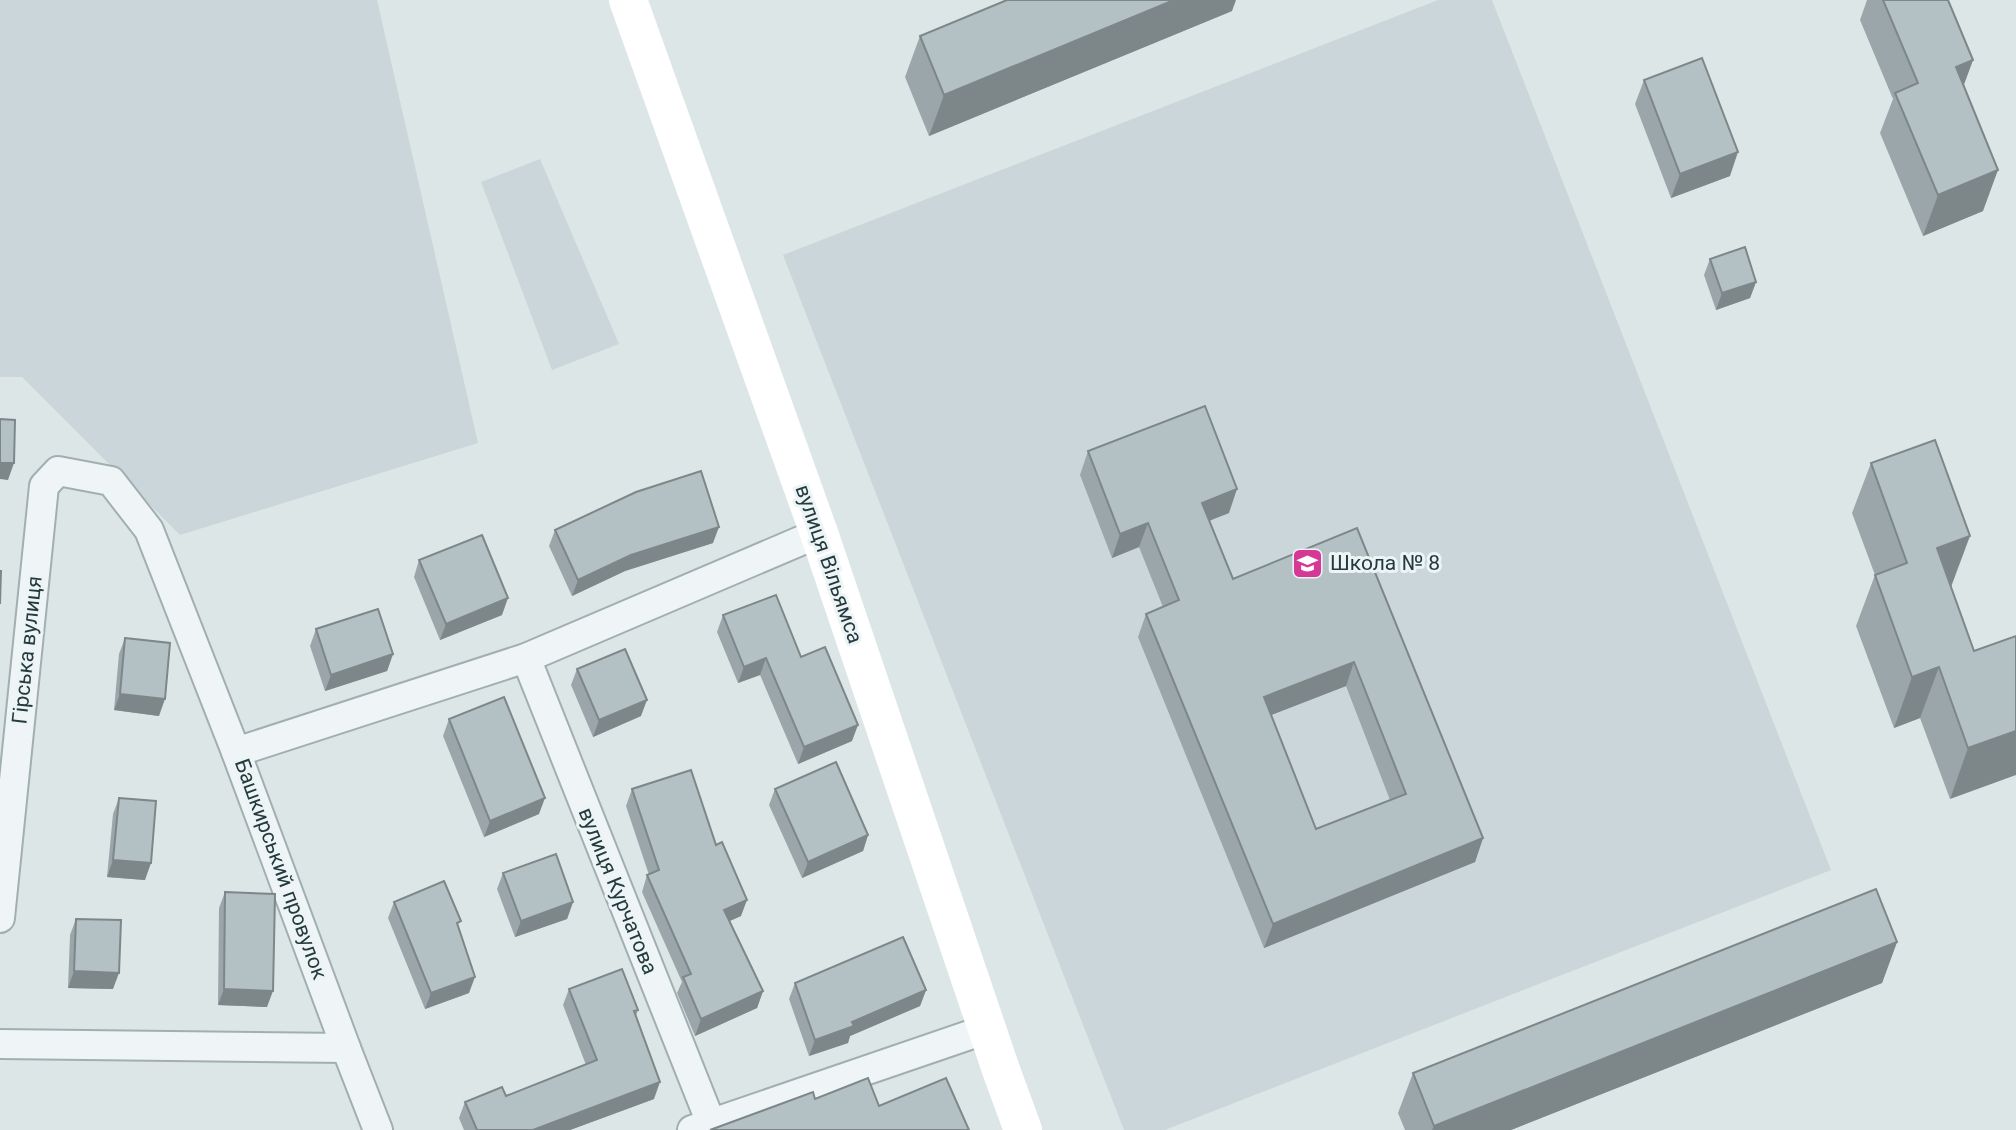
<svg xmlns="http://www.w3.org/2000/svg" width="2016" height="1130" font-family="Roboto,sans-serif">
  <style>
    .built { fill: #cad6d9 }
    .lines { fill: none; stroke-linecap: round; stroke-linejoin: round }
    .street-casing { stroke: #a1afb1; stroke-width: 32 }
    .street { stroke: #eff4f6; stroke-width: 28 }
    .secondary { stroke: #fff; stroke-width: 38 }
    .wall { fill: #9aa6a9; fill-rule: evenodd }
    .shaded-wall { fill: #7d8789 }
    .building { fill: #b3c1c4; stroke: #7d8789; stroke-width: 2; fill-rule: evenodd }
    .labels { text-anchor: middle; stroke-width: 6; stroke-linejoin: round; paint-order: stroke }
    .poi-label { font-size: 21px; fill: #253a3e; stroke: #ecf4f5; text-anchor: start }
    .street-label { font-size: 21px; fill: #253a3e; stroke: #ecf4f5 }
  </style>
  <rect width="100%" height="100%" fill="#dce6e7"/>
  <g class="built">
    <polygon points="0,0 377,0 478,443 180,535 22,377 0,377"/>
    <polygon points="1438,0 1492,0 1831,870 1165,1130 1124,1130 783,255"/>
    <polygon points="540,159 619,344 552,370 481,182"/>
  </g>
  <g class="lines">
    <defs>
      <g id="street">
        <polyline points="526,658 711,1123"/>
        <polyline points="0,918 44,486 58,471 111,481 149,530 236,752"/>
        <polyline points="0,1044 346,1048 236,752 526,658 819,533"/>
        <polyline points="346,1048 378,1130"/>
        <polyline points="692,1130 987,1029"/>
      </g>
    </defs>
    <use href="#street" class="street-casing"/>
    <use href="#street" class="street"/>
    <polyline class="secondary" points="628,0 819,533 1001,1070 1023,1130"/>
  </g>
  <g class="wall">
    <polygon points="1867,0 1948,0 1973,60 1963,86 1983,211 1923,236 1880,133 1893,99 1860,20"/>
    <polygon points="1232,11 929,136 905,77 920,36"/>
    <polygon points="1644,80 1730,176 1671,198 1635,104"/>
    <polygon points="1710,259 1756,282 1750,298 1716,310 1704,275"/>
    <path d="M1088 451 1229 513 1209 520 1233 579 1357 528 1483 838 1475 862 1264 948 1138 637 1146 614 1163 607 1139 547 1112 558 1080 475ZM1346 686 1390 800 1316 829 1271 715Z"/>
    <polygon points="1871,463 1951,587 1974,651 2016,636 1950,799 1920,718 1894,728 1856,626 1875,575 1852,513"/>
    <polygon points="555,530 713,543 625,571 572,596 549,546"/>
    <polygon points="419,560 502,615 440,640 414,577"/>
    <polygon points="723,615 801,657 852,741 798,764 760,675 738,683 717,632"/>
    <polygon points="316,629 393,654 387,671 325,691 310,646"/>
    <polygon points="125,638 159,716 114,710 119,654"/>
    <polygon points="577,669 641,716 593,737 571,685"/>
    <polygon points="449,719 539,814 484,837 443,736"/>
    <polygon points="632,789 716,845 741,916 730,921 763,991 757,1008 695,1036 677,993 682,982 642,892 647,875 649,875 626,806"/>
    <polygon points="775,789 868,835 863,851 802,878 769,805"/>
    <polygon points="119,798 145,880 107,877 113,814"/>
    <polygon points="503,873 573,902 567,919 515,937 497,889"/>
    <polygon points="225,892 267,1007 218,1005 219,908"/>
    <polygon points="394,902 458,928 469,993 425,1009 388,918"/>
    <polygon points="76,919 113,989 68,988 70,935"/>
    <polygon points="1897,942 1882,983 1511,1130 1405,1130 1398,1113 1413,1073"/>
    <polygon points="795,983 926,990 920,1006 850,1036 848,1043 809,1056 789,999"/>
    <polygon points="569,989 638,1010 636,1016 654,1099 570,1130 464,1130 459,1118 465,1102 506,1096 586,1065 563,1005"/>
  </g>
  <g class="shaded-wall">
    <polygon points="1174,0 1236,0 1232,11 929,136 944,95"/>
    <polygon points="1973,60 1958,101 1956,67"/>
    <polygon points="1738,152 1730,176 1671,198 1680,174"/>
    <polygon points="1998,170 1983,211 1923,236 1938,195"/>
    <polygon points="1756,282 1750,298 1716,310 1722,293"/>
    <polygon points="0,463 14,463 8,480 0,479"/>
    <polygon points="1237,489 1229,513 1194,527 1202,503"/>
    <polygon points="1148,523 1139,547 1112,558 1120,534"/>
    <polygon points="719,527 713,543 625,571 572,596 578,580 631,555"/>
    <polygon points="1970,536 1951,587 1937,548"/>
    <polygon points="508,598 502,615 440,640 446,624"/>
    <polygon points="393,654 387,671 325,691 331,675"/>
    <polygon points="766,658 760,675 738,683 744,667"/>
    <polygon points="1354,662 1346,686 1256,721 1264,697"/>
    <polygon points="1939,667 1920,718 1894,728 1912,677"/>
    <polygon points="120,694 165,699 159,716 114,710"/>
    <polygon points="647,700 641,716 593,737 599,720"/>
    <polygon points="858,725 852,741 798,764 804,747"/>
    <polygon points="2016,731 2016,775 1950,799 1968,748"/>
    <polygon points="545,798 539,814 484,837 490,821"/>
    <polygon points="868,835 863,851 802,878 808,862"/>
    <polygon points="1483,838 1475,862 1264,948 1273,924"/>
    <polygon points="113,860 151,863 145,880 107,877"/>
    <polygon points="747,900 741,916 718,926 724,910"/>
    <polygon points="573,902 567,919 515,937 521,921"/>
    <polygon points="1897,942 1882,983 1511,1130 1432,1130 1434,1126"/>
    <polygon points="74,971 119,973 113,989 68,988"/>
    <polygon points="475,977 469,993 425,1009 431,993"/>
    <polygon points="224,989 273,991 267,1007 218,1005"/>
    <polygon points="926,990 920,1006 850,1036 848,1043 809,1056 815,1040 852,1022"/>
    <polygon points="763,991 757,1008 695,1036 701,1019"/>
    <polygon points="660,1082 654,1099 570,1130 533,1130"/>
  </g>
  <g class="building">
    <polygon points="1007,0 1174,0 944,95 920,36"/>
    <polygon points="1883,0 1948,0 1973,60 1956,67 1998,170 1938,195 1895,93 1918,83"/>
    <polygon points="1702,58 1738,152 1680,174 1644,80"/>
    <polygon points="1745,247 1756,282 1722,293 1710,259"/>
    <path d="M1205 406 1237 489 1202 503 1233 579 1357 528 1483 838 1273 924 1146 614 1179 600 1148 523 1120 534 1088 451ZM1354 662 1406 794 1316 829 1264 697Z"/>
    <polygon points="0,419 15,420 14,463 0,463"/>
    <polygon points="1935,440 1970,536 1937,548 1974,651 2016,636 2016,731 1968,748 1939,667 1912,677 1875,575 1907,563 1871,463"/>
    <polygon points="701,471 719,527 631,555 578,580 555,530 636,492"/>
    <polygon points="482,535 508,598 446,624 419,560"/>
    <polygon points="0,571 1,571 0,604"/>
    <polygon points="776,595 801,657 825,647 858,725 804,747 766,658 744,667 723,615"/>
    <polygon points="378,609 393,654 331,675 316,629"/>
    <polygon points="125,638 170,643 165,699 120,694"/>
    <polygon points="625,649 647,700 599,720 577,669"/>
    <polygon points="504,697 545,798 490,821 449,719"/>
    <polygon points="836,762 868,835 808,862 775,789"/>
    <polygon points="691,770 716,845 722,842 747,900 724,910 763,991 701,1019 683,977 691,974 647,875 659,870 632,789"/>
    <polygon points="119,798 156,801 151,863 113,860"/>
    <polygon points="556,854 573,902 521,921 503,873"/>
    <polygon points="444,881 461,921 457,923 475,977 431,993 394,902"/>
    <polygon points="1876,889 1897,942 1434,1126 1413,1073"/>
    <polygon points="225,892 275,894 273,991 224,989"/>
    <polygon points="76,919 121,920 119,973 74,971"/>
    <polygon points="903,937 926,990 852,1022 854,1026 815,1040 795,983"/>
    <polygon points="622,969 638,1010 634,1011 660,1082 533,1130 477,1130 465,1102 502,1087 506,1096 597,1060 569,989"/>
    <polygon points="868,1078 879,1106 946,1078 969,1130 710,1130 813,1092 815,1099"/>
  </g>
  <defs>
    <symbol id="school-square" viewBox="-11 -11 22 22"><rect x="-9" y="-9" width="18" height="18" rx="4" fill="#d63896" stroke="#ecf4f5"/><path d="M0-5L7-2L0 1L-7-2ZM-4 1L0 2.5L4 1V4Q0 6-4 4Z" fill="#fff"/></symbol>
  </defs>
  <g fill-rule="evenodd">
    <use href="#school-square" x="1290" y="546" width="35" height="35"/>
  </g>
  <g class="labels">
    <g class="poi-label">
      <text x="1330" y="570">Школа № 8</text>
    </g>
    <g class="street-label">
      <text transform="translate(829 564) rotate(71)" y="7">вулиця Вільямса</text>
      <text transform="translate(27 650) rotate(-84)" y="7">Гірська вулиця</text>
      <text transform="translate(281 869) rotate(70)" y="7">Башкирський провулок</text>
      <text transform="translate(618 891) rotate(68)" y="7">вулиця Курчатова</text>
    </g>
  </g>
</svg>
